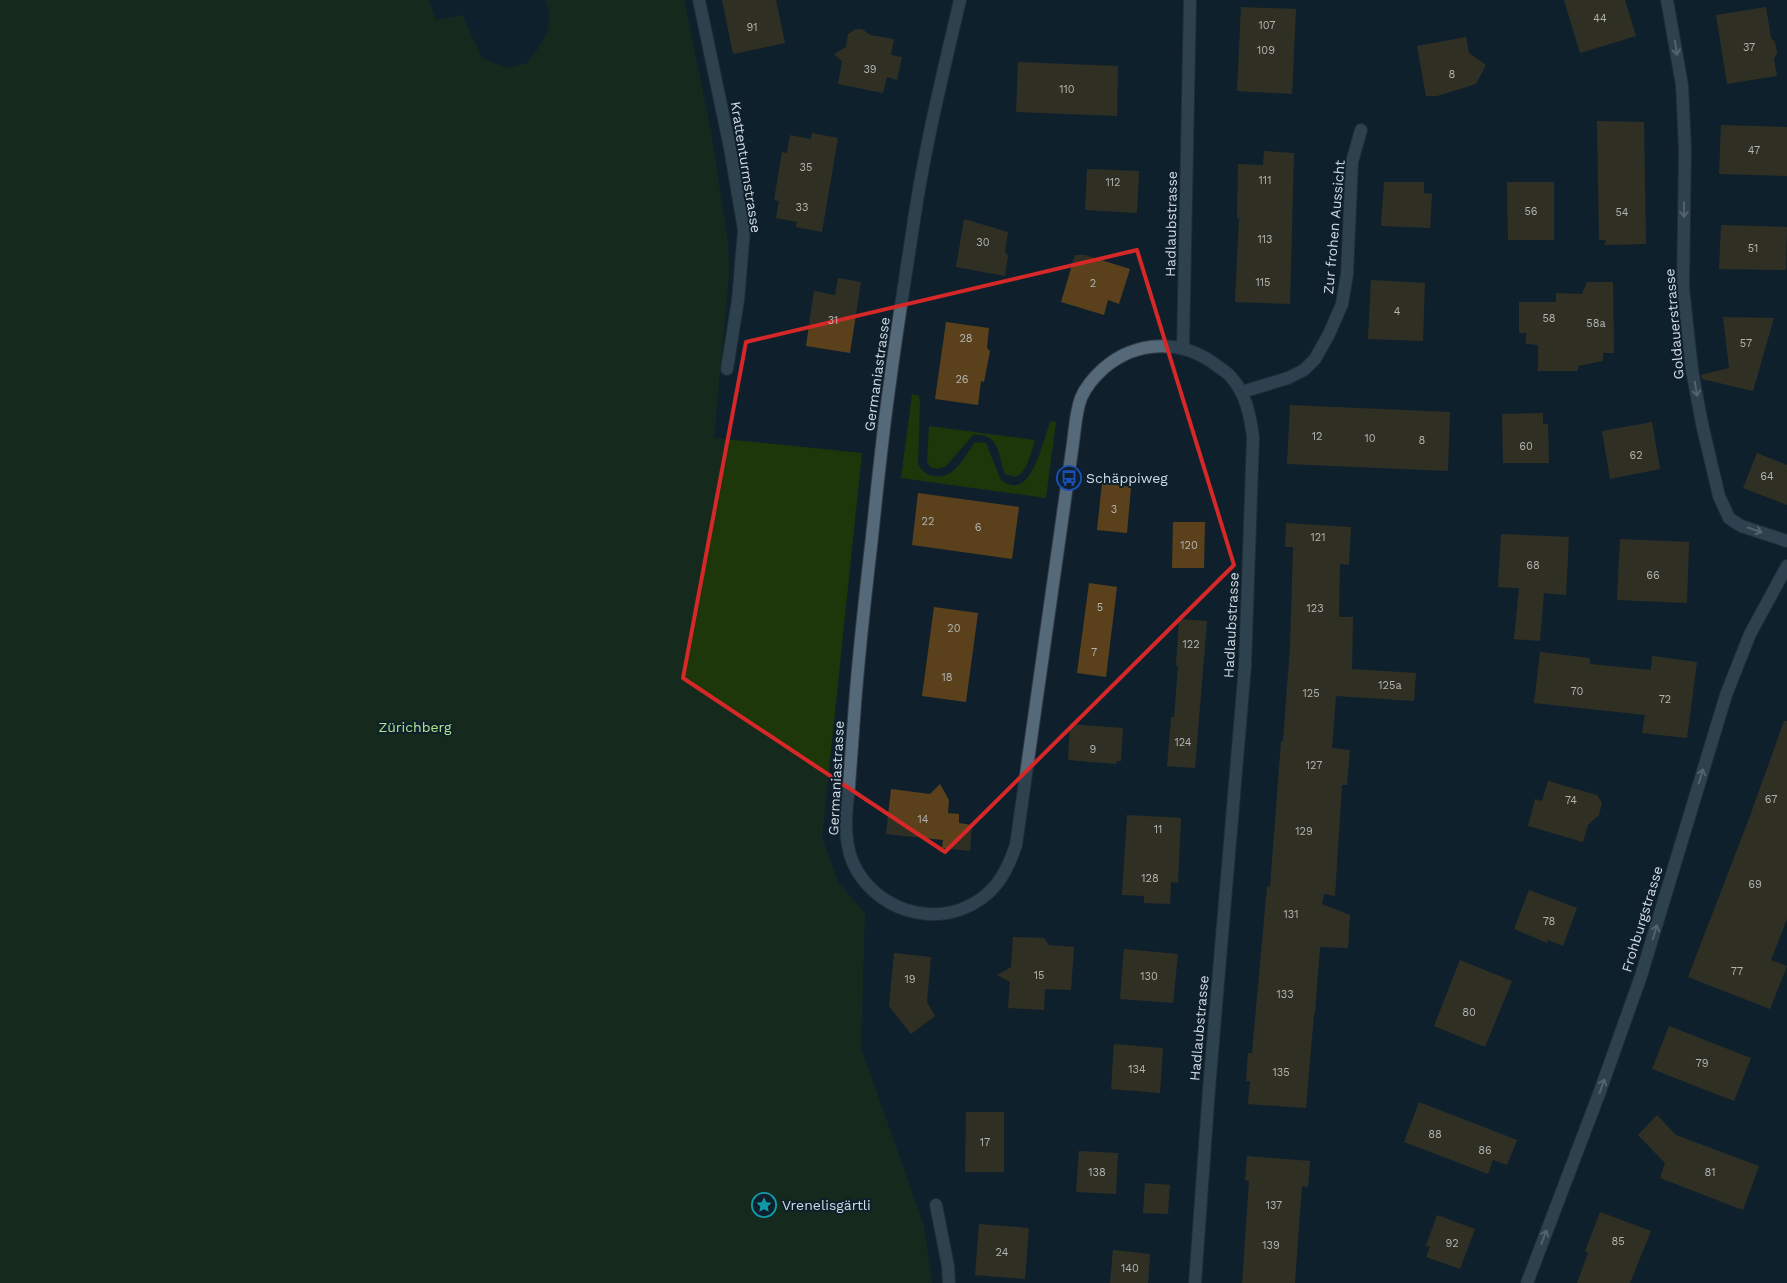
<svg xmlns="http://www.w3.org/2000/svg" width="1787" height="1283" font-family="'Work Sans',sans-serif">
  <style>
    .green { fill: #1d370a }
    .building { fill: #5a411b }
    .lines { fill: none; stroke-linecap: round; stroke-linejoin: round }
    .minor-casing { stroke: #323b46; stroke-width: 14 }
    .minor { stroke: #566978; stroke-width: 12 }
    .oneway { stroke: #a5b3be }
    .marked { fill: none; stroke: #d62828; stroke-width: 4; stroke-linejoin: round }
    .labels { text-anchor: middle; stroke-width: 4; stroke-linejoin: round; paint-order: stroke }
    .number-label { font-size: 11px; fill: #b2b4b2 }
    .street-label { font-size: 14px; fill: #d0dbe4; stroke: #0f202c }
    .poi-label { font-size: 14px; fill: #d0dbe4; stroke: #0f202c; text-anchor: start }
    .park-label { font-size: 14px; fill: #ace78a; stroke: #0f202c }
  </style>
  <rect width="100%" height="100%" fill="#0f202c"/>
  <g class="green">
    <path d="M0 0H430L429 1 436 20 462 15 482 58 507 68 527 63C543 41 557 28 545 0H684L711 131 728 243 729 274 714 438 862 453 822 837 838 882 865 913 861 1048 924 1226 932 1283H0Z"/>
    <path d="M912 394 919 396 920 401 918 464C922 471 926 475 934 476 954 480 965 456 975 442L986 443 1001 480C1032 504 1042 440 1051 421L1056 422 1046 498 901 478Z"/>
    <path d="M929 426 1035 440C1031 452 1028 471 1016 477L1005 474C998 454 999 432 973 435L946 466 937 469 930 467 927 461Z"/>
  </g>
  <g class="building">
    <polygon points="722,0 776,0 785,43 733,54"/>
    <polygon points="1564,0 1625,0 1636,36 1580,53"/>
    <polygon points="1241,7 1296,9 1292,94 1237,91"/>
    <polygon points="1766,7 1771,38 1775,42 1777,53 1774,59 1777,76 1727,84 1716,15"/>
    <polygon points="856,29 862,29 870,35 894,39 891,55 902,57 897,80 887,77 883,93 838,84 842,61 834,54 846,47 848,34"/>
    <polygon points="1466,37 1469,53 1486,65 1476,84 1437,96 1426,96 1417,46"/>
    <polygon points="1018,62 1118,66 1117,116 1016,112"/>
    <polygon points="1597,121 1644,122 1646,244 1604,245 1606,240 1599,240"/>
    <polygon points="1721,125 1787,127 1787,176 1719,174"/>
    <polygon points="812,133 838,138 822,232 796,227 797,222 776,218 779,201 774,200 782,152 787,153 790,135 811,139"/>
    <polygon points="1264,151 1294,153 1290,304 1235,302 1239,218 1237,218 1238,164 1263,165"/>
    <polygon points="1087,169 1139,171 1137,213 1085,210"/>
    <polygon points="1384,182 1424,182 1424,193 1432,194 1430,228 1381,226"/>
    <polygon points="1507,182 1554,182 1554,240 1508,240"/>
    <polygon points="964,219 1008,232 1005,252 1008,256 1005,276 956,267"/>
    <polygon points="1721,225 1787,227 1786,270 1719,269"/>
    <polygon points="1075,255 1085,255 1130,269 1119,304 1108,300 1104,315 1061,302"/>
    <polygon points="838,278 861,282 850,353 806,346 814,291 835,295"/>
    <polygon points="1371,280 1425,283 1423,341 1368,339"/>
    <polygon points="1587,282 1613,282 1614,353 1603,353 1603,361 1578,366 1578,371 1538,371 1538,345 1526,344 1526,333 1519,333 1519,302 1556,302 1556,293 1582,294"/>
    <polygon points="1723,317 1774,318 1753,391 1702,379 1701,375 1729,368"/>
    <polygon points="946,322 989,328 987,348 990,351 984,382 981,381 978,405 935,399"/>
    <polygon points="1290,405 1450,412 1448,471 1287,464"/>
    <polygon points="1543,413 1543,424 1548,424 1549,463 1503,463 1502,414"/>
    <polygon points="1652,422 1660,469 1610,479 1602,431"/>
    <polygon points="1757,453 1787,465 1787,505 1743,488"/>
    <polygon points="1102,483 1131,487 1127,533 1097,530"/>
    <polygon points="918,493 1019,507 1012,559 912,545"/>
    <polygon points="1173,522 1205,522 1204,568 1172,568"/>
    <polygon points="1286,523 1351,527 1349,565 1340,564 1339,617 1353,617 1352,669 1416,673 1414,701 1336,696 1332,748 1350,750 1347,785 1342,785 1335,896 1324,894 1322,904 1350,915 1348,948 1320,947 1315,1014 1314,1014 1306,1108 1248,1104 1250,1081 1246,1081 1248,1053 1252,1053 1267,886 1270,887 1281,741 1283,741 1290,647 1293,547 1285,547"/>
    <polygon points="1501,534 1569,537 1566,595 1544,593 1540,641 1514,639 1519,588 1498,587"/>
    <polygon points="1620,539 1689,542 1687,603 1617,600"/>
    <polygon points="1089,583 1117,587 1106,677 1077,673"/>
    <polygon points="934,607 978,613 966,702 922,696"/>
    <polygon points="1179,619 1207,621 1195,768 1167,766 1171,717 1174,717 1178,666 1176,666"/>
    <polygon points="1540,652 1590,658 1590,664 1651,670 1652,656 1697,662 1687,738 1642,733 1645,715 1534,703"/>
    <polygon points="1784,721 1787,721 1787,919 1771,960 1787,966 1770,1009 1688,977 1750,816"/>
    <polygon points="1070,724 1123,728 1121,761 1117,761 1116,764 1068,760"/>
    <polygon points="1548,781 1597,795 1602,803 1599,815 1588,825 1583,842 1528,826 1535,799 1542,801"/>
    <polygon points="940,784 949,800 948,813 959,814 959,823 972,825 970,851 942,848 943,840 886,834 891,789 930,794"/>
    <polygon points="1127,815 1181,818 1178,883 1171,882 1170,904 1144,903 1144,896 1122,895"/>
    <polygon points="1529,890 1577,908 1563,946 1548,940 1547,943 1514,929"/>
    <polygon points="1013,937 1044,938 1049,945 1074,947 1071,990 1045,989 1044,1010 1008,1008 1010,982 997,975 1011,967"/>
    <polygon points="1124,949 1178,954 1173,1003 1120,999"/>
    <polygon points="894,953 931,957 927,1002 935,1016 911,1034 889,1006"/>
    <polygon points="1460,960 1512,981 1485,1047 1434,1026"/>
    <polygon points="1669,1026 1751,1058 1734,1101 1652,1069"/>
    <polygon points="1114,1044 1163,1048 1160,1093 1111,1089"/>
    <polygon points="1419,1102 1517,1140 1507,1165 1493,1160 1488,1174 1404,1142"/>
    <polygon points="966,1112 1004,1112 1004,1172 965,1172"/>
    <polygon points="1657,1115 1676,1135 1759,1166 1743,1210 1660,1178 1665,1163 1638,1135"/>
    <polygon points="1079,1151 1118,1153 1116,1194 1076,1192"/>
    <polygon points="1247,1156 1310,1161 1308,1187 1302,1186 1295,1283 1242,1283 1249,1181 1245,1180"/>
    <polygon points="1145,1183 1170,1185 1168,1214 1143,1213"/>
    <polygon points="1600,1212 1651,1231 1630,1283 1577,1283 1588,1253 1585,1251"/>
    <polygon points="1437,1215 1475,1229 1460,1269 1426,1257 1430,1247 1426,1246"/>
    <polygon points="979,1224 1029,1228 1025,1279 975,1275"/>
    <polygon points="1113,1250 1150,1254 1148,1283 1110,1283"/>
  </g>
  <g class="lines">
    <defs>
      <g id="minor">
        <polyline points="699,0 730,148 744,230 738,300 727,369"/>
        <path d="M960 0C943 73 925 146 914 220 906 274 897 328 890 382 882 437 877 491 871 546 865 598 859 651 855 704 853 731 851 758 849 786 847 805 844 826 848 846 857 896 914 927 962 909 993 897 1006 875 1016 845L1073 443C1075 428 1076 411 1081 398 1086 386 1095 376 1104 368 1137 340 1182 339 1216 365 1221 369 1227 372 1231 377 1246 394 1250 415 1253 437L1245 666 1209 1089 1195 1283"/>
        <polyline points="1667,0 1682,85 1685,149 1683,288 1692,370 1702,424 1719,496 1729,518 1741,526 1787,541"/>
        <polyline points="1183,348 1190,0"/>
        <polyline points="1242,392 1288,378 1304,370 1315,359 1329,334 1342,304 1347,274 1352,162 1361,130"/>
        <polyline points="936,1205 948,1266 949,1283"/>
        <polyline points="1527,1283 1599,1094 1641,976 1726,695 1750,634 1787,566"/>
      </g>
    </defs>
    <use href="#minor" class="minor-casing"/>
    <use href="#minor" class="minor"/>
  </g>
  <defs><path id="oneway-shaft" d="M-6 0H5M1.5-3L5.5 0L1.5 3" fill="none" stroke-width="1.6" stroke-linecap="round" stroke-linejoin="round" transform="scale(1.25)"/></defs>
  <g class="oneway">
    <use href="#oneway-shaft" transform="translate(1676 48) rotate(81)"/>
    <use href="#oneway-shaft" transform="translate(1684 210) rotate(91)"/>
    <use href="#oneway-shaft" transform="translate(1696 389) rotate(80)"/>
    <use href="#oneway-shaft" transform="translate(1755 530) rotate(19)"/>
    <use href="#oneway-shaft" transform="translate(1701 776) rotate(-73)"/>
    <use href="#oneway-shaft" transform="translate(1655 932) rotate(-73)"/>
    <use href="#oneway-shaft" transform="translate(1602 1086) rotate(-70)"/>
    <use href="#oneway-shaft" transform="translate(1544 1237) rotate(-69)"/>
  </g>
  <path d="M0 0H1787V1283H0ZM1137 250 1234 565 945 852 683 678 746 342Z" fill="#0f202c" fill-opacity=".55" fill-rule="evenodd"/>
  <path class="marked" d="M1137 250 1234 565 945 852 683 678 746 342Z"/>
  <defs>
    <symbol id="bus-ring" viewBox="-11 -11 22 22"><circle r="9.5" fill="#0f202c" stroke="#1a4fb4" stroke-width="1.5"/><path d="M-5-6H5V4H4V6H2V4H-2V6H-4V4H-5ZM-3.5-4V0h7V-4ZM-3.5 1.2v1.5H-2V1.2ZM2 1.2v1.5H3.5V1.2Z" fill="#1a4fb4"/></symbol>
    <symbol id="sight-ring" viewBox="-11 -11 22 22"><circle r="9.5" fill="#0f202c" stroke="#0f9aa8" stroke-width="1.5"/><path d="M0-6L1.8-2.2L6-1.7L2.9 1.2L3.7 5.4L0 3.3L-3.7 5.4L-2.9 1.2L-6-1.7L-1.8-2.2Z" fill="#0f9aa8"/></symbol>
  </defs>
  <g fill-rule="evenodd">
    <use href="#bus-ring" x="1055" y="464" width="28" height="28"/>
    <use href="#sight-ring" x="750" y="1191" width="28" height="28"/>
  </g>
  <g class="labels">
    <g class="number-label">
      <text x="1600" y="22">44</text>
      <text x="1267" y="29">107</text>
      <text x="752" y="31">91</text>
      <text x="1749" y="51">37</text>
      <text x="1266" y="54">109</text>
      <text x="870" y="73">39</text>
      <text x="1452" y="78">8</text>
      <text x="1067" y="93">110</text>
      <text x="1754" y="154">47</text>
      <text x="806" y="171">35</text>
      <text x="1265" y="184">111</text>
      <text x="1113" y="186">112</text>
      <text x="802" y="211">33</text>
      <text x="1531" y="215">56</text>
      <text x="1622" y="216">54</text>
      <text x="1265" y="243">113</text>
      <text x="983" y="246">30</text>
      <text x="1753" y="252">51</text>
      <text x="1263" y="286">115</text>
      <text x="1093" y="287">2</text>
      <text x="1397" y="315">4</text>
      <text x="1549" y="322">58</text>
      <text x="833" y="324">31</text>
      <text x="1596" y="327">58a</text>
      <text x="966" y="342">28</text>
      <text x="1746" y="347">57</text>
      <text x="962" y="383">26</text>
      <text x="1317" y="440">12</text>
      <text x="1370" y="442">10</text>
      <text x="1422" y="444">8</text>
      <text x="1526" y="450">60</text>
      <text x="1636" y="459">62</text>
      <text x="1767" y="480">64</text>
      <text x="1114" y="513">3</text>
      <text x="928" y="525">22</text>
      <text x="978" y="531">6</text>
      <text x="1318" y="541">121</text>
      <text x="1189" y="549">120</text>
      <text x="1533" y="569">68</text>
      <text x="1653" y="579">66</text>
      <text x="1100" y="611">5</text>
      <text x="1315" y="612">123</text>
      <text x="954" y="632">20</text>
      <text x="1191" y="648">122</text>
      <text x="1094" y="656">7</text>
      <text x="947" y="681">18</text>
      <text x="1390" y="689">125a</text>
      <text x="1577" y="695">70</text>
      <text x="1311" y="697">125</text>
      <text x="1665" y="703">72</text>
      <text x="1183" y="746">124</text>
      <text x="1093" y="753">9</text>
      <text x="1314" y="769">127</text>
      <text x="1771" y="803">67</text>
      <text x="1571" y="804">74</text>
      <text x="923" y="823">14</text>
      <text x="1158" y="833">11</text>
      <text x="1304" y="835">129</text>
      <text x="1150" y="882">128</text>
      <text x="1755" y="888">69</text>
      <text x="1291" y="918">131</text>
      <text x="1549" y="925">78</text>
      <text x="1737" y="975">77</text>
      <text x="1039" y="979">15</text>
      <text x="1149" y="980">130</text>
      <text x="910" y="983">19</text>
      <text x="1285" y="998">133</text>
      <text x="1469" y="1016">80</text>
      <text x="1702" y="1067">79</text>
      <text x="1137" y="1073">134</text>
      <text x="1281" y="1076">135</text>
      <text x="1435" y="1138">88</text>
      <text x="985" y="1146">17</text>
      <text x="1485" y="1154">86</text>
      <text x="1097" y="1176">138</text>
      <text x="1710" y="1176">81</text>
      <text x="1274" y="1209">137</text>
      <text x="1618" y="1245">85</text>
      <text x="1452" y="1247">92</text>
      <text x="1271" y="1249">139</text>
      <text x="1002" y="1256">24</text>
      <text x="1130" y="1272">140</text>
    </g>
    <g class="street-label">
      <text transform="translate(746 167) rotate(81)" y="5">Krattenturmstrasse</text>
      <text transform="translate(1171 224) rotate(-89)" y="5">Hadlaubstrasse</text>
      <text transform="translate(1334 227) rotate(-85)" y="5">Zur frohen Aussicht</text>
      <text transform="translate(1674 324) rotate(-95)" y="5">Goldauerstrasse</text>
      <text transform="translate(877 374) rotate(-82)" y="5">Germaniastrasse</text>
      <text transform="translate(1231 625) rotate(-87)" y="5">Hadlaubstrasse</text>
      <text transform="translate(836 778) rotate(-87)" y="5">Germaniastrasse</text>
      <text transform="translate(1642 919) rotate(-73)" y="5">Frohburgstrasse</text>
      <text transform="translate(1199 1028) rotate(-85)" y="5">Hadlaubstrasse</text>
    </g>
    <g class="poi-label">
      <text x="1086" y="483">Schäppiweg</text>
      <text x="782" y="1210">Vrenelisgärtli</text>
    </g>
    <g class="park-label">
      <text x="415" y="732">Zürichberg</text>
    </g>
  </g>
</svg>
